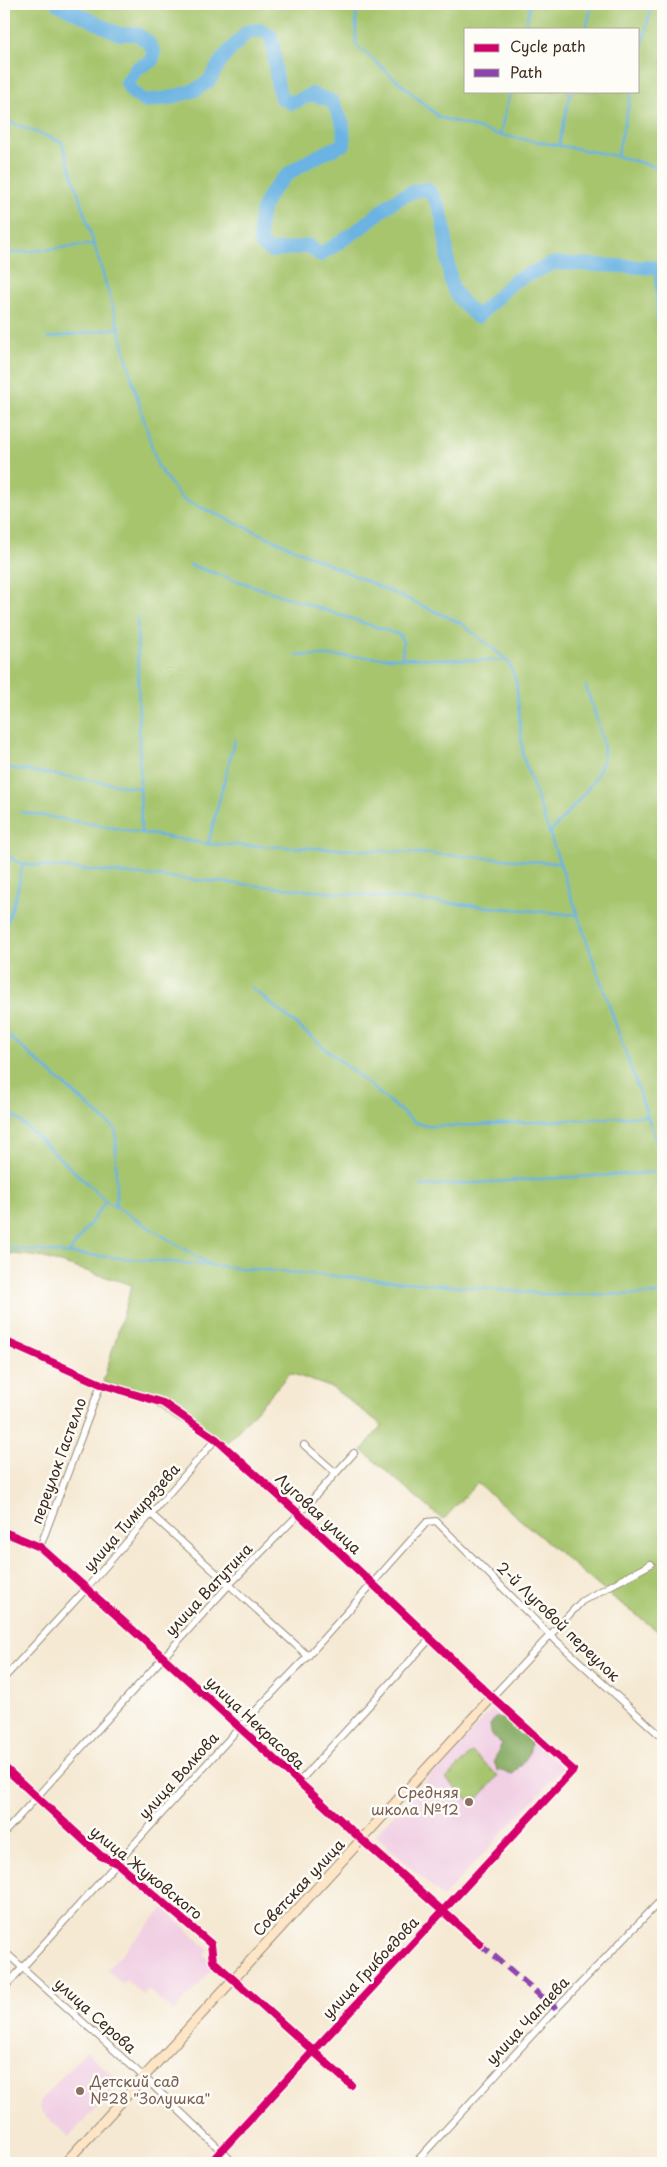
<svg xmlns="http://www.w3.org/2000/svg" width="667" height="2167" font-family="'Playpen Sans',sans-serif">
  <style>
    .built { fill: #f1d0e4 }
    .green { fill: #a6c56d; stroke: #707846; fill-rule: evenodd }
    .forest { fill: #84aa60; stroke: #606a3f }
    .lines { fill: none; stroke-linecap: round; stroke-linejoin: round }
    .stream { stroke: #6ab3e2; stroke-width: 2.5 }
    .river { stroke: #6ab3e2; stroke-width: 14 }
    .street-casing { stroke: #988a78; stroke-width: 8 }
    .secondary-casing { stroke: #988a78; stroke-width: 11 }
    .street { stroke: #fff; stroke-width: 6 }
    .secondary { stroke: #fde5c5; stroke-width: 9 }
    .quiet { stroke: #8e44ad; stroke-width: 6; stroke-dasharray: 12 6; stroke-linecap: butt }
    .cycleway-casing { stroke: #fdfcf7; stroke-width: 11 }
    .cycleway { stroke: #d6006c; stroke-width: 8 }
    .education-dot { fill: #8d6e63; stroke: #fdfcf7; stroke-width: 2 }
    .labels { text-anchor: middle; stroke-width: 5; stroke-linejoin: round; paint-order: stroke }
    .street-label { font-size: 15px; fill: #3b2a1e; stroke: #fdfcf7 }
    .education-label { font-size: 15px; fill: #785e54; stroke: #fdfcf7; text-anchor: end }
  </style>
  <rect width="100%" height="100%" fill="#fdfcf7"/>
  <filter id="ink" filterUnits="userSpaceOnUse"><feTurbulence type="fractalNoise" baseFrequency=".02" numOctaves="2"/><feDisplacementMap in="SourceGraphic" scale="10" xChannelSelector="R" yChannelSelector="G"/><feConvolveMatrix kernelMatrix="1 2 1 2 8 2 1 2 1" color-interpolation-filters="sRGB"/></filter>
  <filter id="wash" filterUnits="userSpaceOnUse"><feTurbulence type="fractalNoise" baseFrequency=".0096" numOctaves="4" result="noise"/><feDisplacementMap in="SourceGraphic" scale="20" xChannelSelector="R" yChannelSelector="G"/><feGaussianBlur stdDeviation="1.12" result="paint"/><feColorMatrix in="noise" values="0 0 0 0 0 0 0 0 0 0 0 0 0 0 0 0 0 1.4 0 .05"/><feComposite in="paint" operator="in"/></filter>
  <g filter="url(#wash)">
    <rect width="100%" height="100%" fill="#f5e9d3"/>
    <g class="built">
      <polygon points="495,1706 563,1768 443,1897 375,1835"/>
      <polygon points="164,1908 208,1949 204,1955 216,1965 174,2012 148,1990 143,1995 126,1980 122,1984 107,1970"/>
      <polygon points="86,2051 120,2082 69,2137 43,2113 39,2106 41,2099"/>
    </g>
    <g class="green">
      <path d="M4 4H663V1635L601 1588 477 1483 443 1520 362 1450 382 1425 333 1388 290 1373 226 1444 164 1401 103 1382 132 1285 41 1257 4 1253ZM466 29H638V91H466Z"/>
      <polygon points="472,1752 498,1776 473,1804 446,1779"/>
    </g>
    <path class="forest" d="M496 1717C513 1717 523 1730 532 1743L528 1756 513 1774 497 1770 494 1761 502 1743 492 1737 490 1725Z"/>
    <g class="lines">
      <g class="stream">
        <polyline points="358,4 356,17 356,45 439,117 500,135 617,156 663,169"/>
        <polyline points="525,29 530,4"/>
        <polyline points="586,29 592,4"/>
        <polyline points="638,63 652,4"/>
        <polyline points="4,120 62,142 94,244 119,328 135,390 158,467 182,499 461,623 508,661 516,681 523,757 663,1161"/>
        <polyline points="500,135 510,91"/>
        <polyline points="559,144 571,91"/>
        <polyline points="617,156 632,91"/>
        <polyline points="4,254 94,244"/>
        <polyline points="48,338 119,328"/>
        <polyline points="190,565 400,635 403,642 402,658"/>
        <polyline points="137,615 141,832"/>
        <polyline points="296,655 507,661"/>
        <polyline points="4,767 139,788"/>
        <polyline points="21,812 208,844 389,851 558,863"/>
        <path d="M549 834C565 815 606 775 604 751 602 729 592 707 586 687"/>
        <polyline points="208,844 235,739"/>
        <polyline points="4,851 15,861 23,864 577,915"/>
        <polyline points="4,933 16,896 23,864"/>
        <polyline points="251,987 414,1122 427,1126 455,1126 647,1116"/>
        <polyline points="4,1032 116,1130 116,1207"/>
        <polyline points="4,1106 106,1201 210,1265"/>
        <polyline points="421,1186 663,1172"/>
        <polyline points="4,1248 558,1295 663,1294"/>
        <polyline points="69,1253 106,1201"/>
      </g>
      <path class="river" d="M58 4 119 34H137L148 42 154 52 152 61 137 68 127 83 132 92 144 101 170 98 195 90 209 81 222 59 248 31 261 30 271 36C276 58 274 77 281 98L292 103 312 94 332 101 343 124 344 144C310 159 270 176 261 216 259 224 260 235 260 243L271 251 309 246 320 255C334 245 349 237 363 226 383 210 400 191 427 189 448 211 444 241 449 269 450 275 450 282 453 288 458 300 468 308 477 317L514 281 554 263 661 268 663 319"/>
    </g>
  </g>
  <g filter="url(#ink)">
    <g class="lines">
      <defs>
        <g id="street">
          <polyline points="4,1341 101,1384 163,1403 216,1439 299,1514 492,1697 573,1770 210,2163"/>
          <polyline points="304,1445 336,1473"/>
          <polyline points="151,1514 308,1656"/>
          <polyline points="4,1532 40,1547 163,1657 362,1840 480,1944"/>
          <polyline points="40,1547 101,1384"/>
          <polyline points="4,1678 86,1589 216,1439"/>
          <polyline points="492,1697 582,1601 651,1564"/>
          <polyline points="4,1767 101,1856 117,1863 211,1944 213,1961 351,2085"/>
          <polyline points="299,1782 430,1639"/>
          <polyline points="4,1833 229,1585 299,1514 354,1453"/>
          <polyline points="4,1951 145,2078 234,2163"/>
          <polyline points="4,1988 239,1728 308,1656 427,1522 436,1521 550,1635 663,1738"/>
          <polyline points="415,2163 556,2009 663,1898"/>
        </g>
        <polyline id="secondary" points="65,2163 492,1697"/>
      </defs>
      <use href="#street" class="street-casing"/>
      <use href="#secondary" class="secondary-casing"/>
      <use href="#street" class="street"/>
      <use href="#secondary" class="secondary"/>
      <polyline class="quiet" points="480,1944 556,2009"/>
      <defs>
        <g id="cycleway">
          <polyline points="4,1341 101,1384 163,1403 216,1439 299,1514 492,1697 573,1770 210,2163"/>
          <polyline points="4,1532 40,1547 163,1657 362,1840 480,1944"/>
          <polyline points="4,1767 101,1856 117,1863 211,1944 213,1961 351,2085"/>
        </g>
      </defs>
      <use href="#cycleway" class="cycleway-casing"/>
      <use href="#cycleway" class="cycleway"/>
    </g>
  </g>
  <g class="education-dot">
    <circle cx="469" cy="1802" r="5"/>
    <circle cx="80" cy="2091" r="5"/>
  </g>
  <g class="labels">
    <g class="street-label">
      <text transform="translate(59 1461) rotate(-70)" y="5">переулок Гастелло</text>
      <text transform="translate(318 1514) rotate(43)" y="5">Луговая улица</text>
      <text transform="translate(132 1518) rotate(-49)" y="5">улица Тимирязева</text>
      <text transform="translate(209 1590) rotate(-47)" y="5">улица Ватутина</text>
      <text transform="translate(558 1622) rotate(44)" y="5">2-й Луговой переулок</text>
      <text transform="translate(255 1723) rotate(43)" y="5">улица Некрасова</text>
      <text transform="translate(179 1776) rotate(-48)" y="5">улица Волкова</text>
      <text transform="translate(146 1873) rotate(39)" y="5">улица Жуковского</text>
      <text transform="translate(299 1888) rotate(-47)" y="5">Советская улица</text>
      <text transform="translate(371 1968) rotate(-47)" y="5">улица Грибоедова</text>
      <text transform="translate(95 2016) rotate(42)" y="5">улица Серова</text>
      <text transform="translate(528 2021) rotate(-47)" y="5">улица Чапаева</text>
    </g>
    <g class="education-label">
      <text x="459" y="1798">Средняя<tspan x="459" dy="17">школа №12</tspan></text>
      <text x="90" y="2087" text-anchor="start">Детский сад<tspan x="90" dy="17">№28 "Золушка"</tspan></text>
    </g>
  </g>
  <rect width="667" height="2167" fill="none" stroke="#fdfcf7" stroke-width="20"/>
  <rect x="464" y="28" width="175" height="65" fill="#fdfcf7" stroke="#afa8a0"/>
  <rect x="474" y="44" width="25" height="8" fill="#d6006c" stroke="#afa8a0"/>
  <text x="510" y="52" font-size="15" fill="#3b2a1e">Cycle path</text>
  <rect x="474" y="69" width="25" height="8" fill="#8e44ad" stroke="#afa8a0"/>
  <text x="510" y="78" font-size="15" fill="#3b2a1e">Path</text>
</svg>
